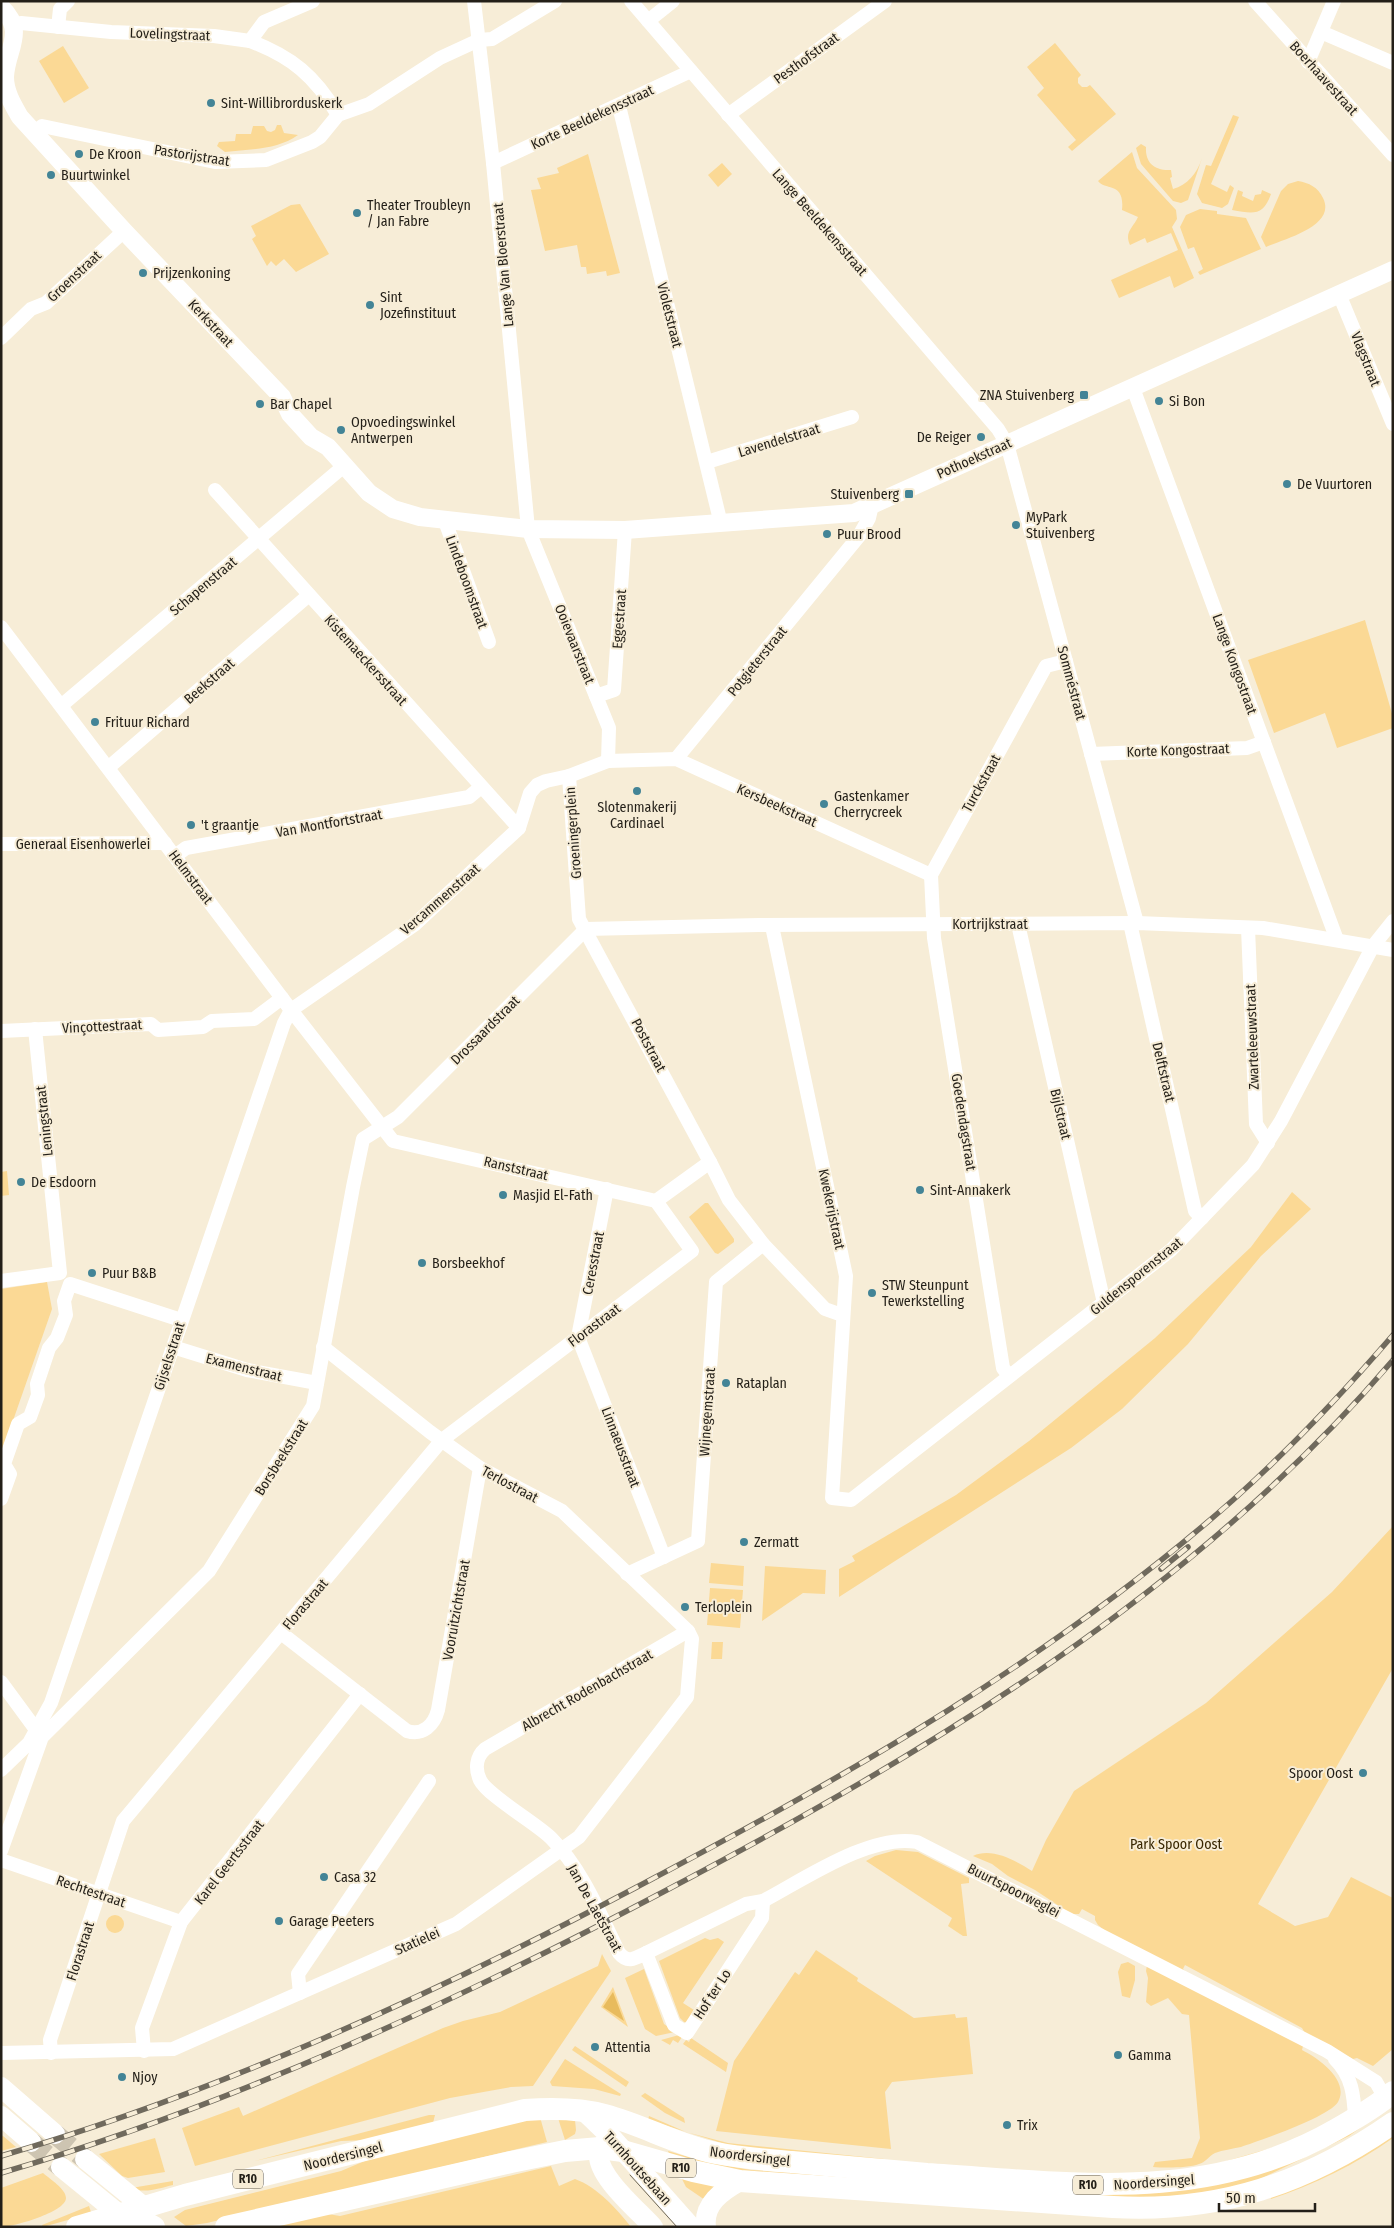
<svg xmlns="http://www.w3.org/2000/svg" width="1394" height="2228" font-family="'Fira Sans Condensed',sans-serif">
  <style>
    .green { fill: #fbd995 }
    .water { fill: #e8bb5d }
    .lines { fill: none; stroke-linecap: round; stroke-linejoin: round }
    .secondary-tunnel { stroke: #cdc4b1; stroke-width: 20; stroke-dasharray: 20 10; stroke-linecap: butt }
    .minor { stroke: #fff; stroke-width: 14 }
    .tertiary { stroke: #fff; stroke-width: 18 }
    .secondary { stroke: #fff; stroke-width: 20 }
    .primary { stroke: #fff; stroke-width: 22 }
    .tram { stroke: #706a5d; stroke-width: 1 }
    .rail-casing { stroke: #706a5d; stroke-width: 5.5 }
    .rail { stroke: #f7edd7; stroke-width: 4; stroke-dasharray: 11; stroke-linecap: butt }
    .poi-dot { fill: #438496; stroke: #f7edd7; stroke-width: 2 }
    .labels { text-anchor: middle; stroke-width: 4; stroke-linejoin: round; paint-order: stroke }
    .shield { fill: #f7edd7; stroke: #635d51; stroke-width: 1 }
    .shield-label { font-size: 12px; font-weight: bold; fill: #231f18 }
    .street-label { font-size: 14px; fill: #231f18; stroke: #f7edd7 }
    .poi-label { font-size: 14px; fill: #231f18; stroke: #f7edd7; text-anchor: start }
    .park-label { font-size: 14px; fill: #382600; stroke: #f7edd7 }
  </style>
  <rect width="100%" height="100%" fill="#f7edd7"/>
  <g class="green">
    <polygon points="1055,43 1081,75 1078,78 1078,83 1082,87 1087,87 1090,85 1116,114 1072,151 1068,147 1076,140 1037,95 1044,88 1027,67"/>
    <polygon points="63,46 89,88 64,103 39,61"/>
    <polygon points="1233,115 1239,117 1211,184 1227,192 1230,185 1234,188 1228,204 1222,208 1202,203 1197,194 1206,165 1211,166"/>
    <path d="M277 125H281L284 133 298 135C277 150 250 149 225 152L217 146 219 142 235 141 236 134H251L253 126H264L267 131 271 132 275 130Z"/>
    <path d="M1141 144 1146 147C1145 163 1155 171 1171 170L1172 177 1170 178 1173 189C1187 185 1197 174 1202 158L1188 200 1181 203 1173 201 1141 164 1136 148Z"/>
    <path d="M1132 152 1137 168 1176 210 1177 219 1172 227 1194 278 1174 288 1170 276 1119 298 1111 280 1178 250 1171 233 1147 243 1145 238 1130 245C1124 232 1133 228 1138 217L1122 210C1125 181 1105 191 1098 181Z"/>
    <polygon points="588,154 620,273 607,276 606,271 587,274 586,267 581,267 577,245 545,251 531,190 541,189 537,178 559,173 557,168"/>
    <polygon points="722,163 732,174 718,187 708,175"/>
    <path d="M1298 181C1309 183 1318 187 1323 198 1337 226 1284 239 1266 247L1261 237 1281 191 1288 184Z"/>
    <path d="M1238 190 1243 192 1242 196 1253 201 1255 195 1261 194 1262 190 1271 194C1263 216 1254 214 1232 210Z"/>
    <polygon points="300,204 329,254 296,272 284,259 276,266 271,261 267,266 252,239 256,236 251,226 291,205"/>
    <polygon points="1200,209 1217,211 1217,214 1246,218 1261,249 1200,275 1198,272 1203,269 1194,247 1188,249 1180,227 1186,215"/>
    <polygon points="1365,620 1393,717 1393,728 1337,748 1325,713 1274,733 1248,660"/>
    <polygon points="7,1171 9,1195 1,1196 1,1172"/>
    <polygon points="1292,1192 1311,1209 1261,1256 1188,1344 1122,1409 1071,1448 839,1597 839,1569 855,1561 852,1556 956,1495 1029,1441 1155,1338 1251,1247"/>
    <polygon points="705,1203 708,1203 734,1239 734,1242 718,1254 715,1253 689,1217"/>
    <polygon points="47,1282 52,1309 1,1455 1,1289"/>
    <path d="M1393 1526V1668L1258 1904 1295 1926 1328 1917 1351 1877 1393 1898V2049L1373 2066 1357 2058 1353 2059 1306 2035 1302 2028 1185 1965 1183 1969 1188 1975 1303 2046 1302 2050C1318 2058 1350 2080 1338 2102 1329 2117 1259 2141 1241 2147 1232 2149 1223 2150 1215 2153 1209 2156 1205 2163 1199 2164 1189 2168 1164 2168 1153 2167L1155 2162 1192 2158 1200 2138 1189 2015 1182 2014 1168 1998 1151 2006 1146 2002 1148 1978 1146 1971 1147 1965 1098 1925 1095 1920V1916L1082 1909 1079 1914H1071L1035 1890 1008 1876 992 1864 973 1856C992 1847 1016 1861 1032 1871L1046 1840 1074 1791 1206 1703 1332 1592Z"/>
    <polygon points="711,1563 744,1566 743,1586 709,1583"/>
    <polygon points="765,1566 826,1570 825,1594 803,1593 762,1621"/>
    <polygon points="710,1588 743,1590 740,1628 707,1625"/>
    <polygon points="712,1642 723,1642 722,1659 711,1659"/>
    <polygon points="896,1850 918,1852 969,1878 969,1883 961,1884 967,1936 963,1936 948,1926 952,1918 866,1861 875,1856"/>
    <circle cx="115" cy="1924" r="9"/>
    <polygon points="705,1938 710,1940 718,1938 724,1942 683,2003 694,2010 687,2022 684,2022 680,2018 659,1961"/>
    <polygon points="816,1950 858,1978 857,1981 914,2018 955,2014 956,2018 967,2017 973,2074 892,2082 885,2092 891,2149 716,2131 734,2061 795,1972 799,1975"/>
    <polygon points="602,1954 611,1971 533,2086 511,2087 450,2098 195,2166 182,2128 239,2107 243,2116 443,2028 463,2021 500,2012 598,1966"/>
    <polygon points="1128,1962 1135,1966 1135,1980 1130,1998 1122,1996 1118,1972 1121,1964"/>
    <polygon points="644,1969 664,2024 675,2032 656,2036 645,2029 625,1978"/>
    <polygon points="613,1987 628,2027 601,2007"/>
    <polygon points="679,2035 682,2037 678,2043 673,2040 670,2045 661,2040"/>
    <polygon points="691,2038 728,2063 726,2072 683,2044 686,2040 689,2042"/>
    <polygon points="575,2046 629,2082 626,2087 572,2050"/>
    <polygon points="565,2059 621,2094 620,2096 594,2089 552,2086 550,2082"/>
    <polygon points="645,2093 684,2118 685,2123 665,2113 641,2096"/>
    <polygon points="429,2115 435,2115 433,2123 369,2140 341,2141 251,2162"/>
    <polygon points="557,2115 575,2120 576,2130 575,2134 565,2140"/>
    <polygon points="649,2116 686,2132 728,2143 884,2159 884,2164 728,2145 648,2120"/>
    <polygon points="540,2117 547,2142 207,2223 186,2226 174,2217 185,2210 341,2171 386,2152"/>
    <polygon points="1374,2118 1349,2136 1258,2180 1214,2193 1134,2200 751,2173 670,2156 668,2151 706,2162 751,2170 1113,2194"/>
    <path d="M1393 2133V2138C1355 2165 1315 2184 1271 2199L1270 2196Z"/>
    <polygon points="1,2135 3,2136 16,2147 1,2151"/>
    <polygon points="155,2138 165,2172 128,2178 122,2176 99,2154"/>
    <path d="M551 2166 559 2186 575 2179C597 2187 617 2209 631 2227H257L322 2213 340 2216Z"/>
    <path d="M43 2173C50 2179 66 2189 66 2198 66 2212 13 2227 1 2227V2188Z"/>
    <polygon points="680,2175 718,2185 705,2200 686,2187"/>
    <path d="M173 2181V2185C160 2188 145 2194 131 2188Z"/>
    <polygon points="89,2206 91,2212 89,2214 43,2227 42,2225"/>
  </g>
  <polygon class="water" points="613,1992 624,2021 603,2007"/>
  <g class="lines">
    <g class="secondary-tunnel">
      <polyline points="55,2134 85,2159"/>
      <polyline points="31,2142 61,2167"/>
    </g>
    <g class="minor">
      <polyline points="474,1 493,163 528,529 609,728 608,761"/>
      <polyline points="631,1 998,429 1007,444 1137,923"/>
      <polyline points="1255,1 1393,155"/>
      <polyline points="648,21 673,1"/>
      <polyline points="14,25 21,23 111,32 214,36 250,41 264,22 313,1"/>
      <polyline points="58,27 60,9 68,1"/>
      <polyline points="1321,32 1393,63"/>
      <path d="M250 41C292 57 315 76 338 115"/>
      <polyline points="1308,62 1334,1"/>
      <polyline points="619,106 721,524"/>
      <polyline points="728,115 885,1"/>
      <polyline points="34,133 42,126 215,162 266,160 312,142 320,137 338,115 369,104 440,58 479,40 492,39 555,1"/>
      <polyline points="493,163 691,71"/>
      <polyline points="1339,294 1393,424"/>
      <polyline points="1,338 31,309 46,303 124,231"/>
      <polyline points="1133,388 1337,940"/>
      <polyline points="707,462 852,417"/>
      <polyline points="215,490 519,828"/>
      <polyline points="445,521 489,642"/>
      <polyline points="1,627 291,1010 393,1141 656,1201"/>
      <polyline points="596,696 614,690 625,530"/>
      <polyline points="62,705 344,466"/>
      <polyline points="1091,754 1247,748 1264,742"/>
      <polyline points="676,759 859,536 869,518 872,505"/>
      <polyline points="109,767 309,595"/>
      <polyline points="569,776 579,919 710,1162"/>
      <polyline points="1,844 165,843"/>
      <polyline points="175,856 186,848 469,797 481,787"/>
      <polyline points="1130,923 1195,1211 1202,1218"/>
      <polyline points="1018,924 1104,1303"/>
      <polyline points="772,926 846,1276 832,1498 851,1500 1171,1250 1253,1165 1281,1121 1373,946 1393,921"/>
      <polyline points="1248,928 1256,1124 1268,1143"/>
      <polyline points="586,929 759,925 1137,923 1263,928 1393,950"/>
      <polyline points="1,1031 151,1024 158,1030 203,1027 212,1021 254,1019 282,998"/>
      <polyline points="607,1189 578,1337 664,1557"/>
      <polyline points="763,1244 825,1309 842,1315"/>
      <polyline points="1,1281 60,1273 35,1029"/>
      <polyline points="173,1347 247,1370 317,1383"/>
      <polyline points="1009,1376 1003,1368 934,938 931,875 1046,666 1066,661"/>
      <polyline points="1,1499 10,1474 4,1464 18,1424 30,1417 38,1395 37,1384 49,1348 57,1338 66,1315 64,1301 70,1284 181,1320"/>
      <polyline points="627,1574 698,1541 716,1282 763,1244 729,1200 710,1162 656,1201"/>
      <path d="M688 1631 485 1749C476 1757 475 1769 480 1780 488 1796 536 1823 551 1838 582 1869 600 1914 619 1953 628 1964 636 1958 646 1953L746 1904 763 1901C803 1880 871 1833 917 1842L1327 2051 1376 2082 1385 2098"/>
      <path d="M281 1633 407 1731C423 1736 434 1725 438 1710L480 1468"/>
      <polyline points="1,1682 37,1731"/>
      <polyline points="1,1770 29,1743 51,1703 284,1023 291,1010 414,925 519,828 530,793 537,785 546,781 569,776 608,761 676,759 931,875"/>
      <polyline points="1,1851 42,1737 209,1571 313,1406 353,1187 363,1139 398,1117 586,929"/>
      <polyline points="1,1860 181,1922"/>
      <polyline points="646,1953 674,2025 687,2033 762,1918 763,1901"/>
      <polyline points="300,1993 298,1974 429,1781"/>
      <polyline points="144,2051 142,2028 181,1922 360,1694"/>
      <polyline points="1,2053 173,2049 456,1924 579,1837 687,1697 692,1639 688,1631 562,1511 480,1468 430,1432 323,1347"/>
      <polyline points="51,2053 50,2040 123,1821 442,1440 692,1251 656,1201"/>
      <path d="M1335 2059C1352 2076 1354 2095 1355 2119"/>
    </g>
    <path class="tertiary" d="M1 7C27 32 6 49 5 77 5 92 13 105 20 117L124 231 282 397 290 414 311 437 328 447 369 493 393 509 420 517 528 529 625 530 854 513 1393 270"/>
    <g class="secondary">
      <polyline points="1,2087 55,2134"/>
      <polyline points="584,2111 612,2138 691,2227"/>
      <polyline points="1,2116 31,2142"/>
      <path d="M611 2139C605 2143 599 2146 599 2153 596 2176 639 2211 653 2227"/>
      <polyline points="85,2159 144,2207"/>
      <polyline points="61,2167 120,2215"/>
      <path d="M706 2227C703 2204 722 2191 740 2181"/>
    </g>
    <g class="primary">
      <polyline points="120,2215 145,2222 154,2227"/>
      <path d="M77 2227 185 2195 525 2110C552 2108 579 2108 605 2115 643 2125 677 2145 716 2153 741 2158 767 2160 792 2162 837 2166 882 2170 927 2174 1070 2183 1206 2205 1337 2129 1356 2118 1376 2107 1393 2092"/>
      <path d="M226 2227 511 2162 565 2151 600 2148 623 2151 693 2171 740 2181 1113 2207C1219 2213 1307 2183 1393 2123"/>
    </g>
    <polyline class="tram" points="630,2175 677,2227"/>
    <defs>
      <g id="rail">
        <polyline points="1161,1569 1188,1547"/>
        <path d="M1 2156C222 2091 432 1995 635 1888 846 1777 1054 1658 1233 1500 1290 1449 1343 1393 1393 1335"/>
        <path d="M1 2173C232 2105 451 2004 663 1892 930 1751 1195 1593 1393 1360"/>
      </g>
    </defs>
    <use href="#rail" class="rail-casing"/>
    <use href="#rail" class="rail"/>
  </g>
  <g class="poi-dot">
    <circle cx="211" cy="103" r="5"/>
    <circle cx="79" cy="154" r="5"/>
    <circle cx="51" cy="175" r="5"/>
    <circle cx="357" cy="213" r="5"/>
    <circle cx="143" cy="273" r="5"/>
    <circle cx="370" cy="305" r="5"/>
    <rect x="1079" y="390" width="10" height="10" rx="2.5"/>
    <circle cx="1159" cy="401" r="5"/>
    <circle cx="260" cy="404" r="5"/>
    <circle cx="341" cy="430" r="5"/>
    <circle cx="981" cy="437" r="5"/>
    <circle cx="1287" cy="484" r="5"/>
    <rect x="904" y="489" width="10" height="10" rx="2.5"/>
    <circle cx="1016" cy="525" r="5"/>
    <circle cx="827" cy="534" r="5"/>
    <circle cx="95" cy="722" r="5"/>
    <circle cx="637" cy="791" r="5"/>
    <circle cx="824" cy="804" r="5"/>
    <circle cx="191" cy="825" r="5"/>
    <circle cx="21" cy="1182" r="5"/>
    <circle cx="920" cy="1190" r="5"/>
    <circle cx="503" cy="1195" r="5"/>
    <circle cx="422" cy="1263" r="5"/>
    <circle cx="92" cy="1273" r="5"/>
    <circle cx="872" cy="1293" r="5"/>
    <circle cx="726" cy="1383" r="5"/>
    <circle cx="744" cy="1542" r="5"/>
    <circle cx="685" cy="1607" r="5"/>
    <circle cx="1363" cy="1773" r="5"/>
    <circle cx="324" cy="1877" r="5"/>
    <circle cx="279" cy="1921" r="5"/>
    <circle cx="595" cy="2047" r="5"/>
    <circle cx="1118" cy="2055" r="5"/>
    <circle cx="122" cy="2077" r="5"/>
    <circle cx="1007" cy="2125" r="5"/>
  </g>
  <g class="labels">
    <g class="shield">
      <rect x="666" y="2158.5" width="30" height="19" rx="4"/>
      <rect x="233" y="2169.5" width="30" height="19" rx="4"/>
      <rect x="1073" y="2175.5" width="30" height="19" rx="4"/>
    </g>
    <g class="shield-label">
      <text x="681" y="2172">R10</text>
      <text x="248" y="2183">R10</text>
      <text x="1088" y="2189">R10</text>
    </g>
    <g class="street-label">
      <text transform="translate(170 34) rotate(2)" y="5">Lovelingstraat</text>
      <text transform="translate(806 58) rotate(-36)" y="5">Pesthofstraat</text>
      <text transform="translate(1324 78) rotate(48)" y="5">Boerhaavestraat</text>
      <text transform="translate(592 117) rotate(-25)" y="5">Korte Beeldekensstraat</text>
      <text transform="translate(192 155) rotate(9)" y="5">Pastorijstraat</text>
      <text transform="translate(820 222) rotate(49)" y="5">Lange Beeldekensstraat</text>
      <text transform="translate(503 265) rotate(-95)" y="5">Lange Van Bloerstraat</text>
      <text transform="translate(74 276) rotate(-43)" y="5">Groenstraat</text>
      <text transform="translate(670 315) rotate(76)" y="5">Violetstraat</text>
      <text transform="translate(211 323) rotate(47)" y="5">Kerkstraat</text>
      <text transform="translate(1366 359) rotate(68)" y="5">Vlagstraat</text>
      <text transform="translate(779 440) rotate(-17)" y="5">Lavendelstraat</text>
      <text transform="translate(974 458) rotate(-24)" y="5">Pothoekstraat</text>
      <text transform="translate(467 582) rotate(70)" y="5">Lindeboomstraat</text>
      <text transform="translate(203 586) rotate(-40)" y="5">Schapenstraat</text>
      <text transform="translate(619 619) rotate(-86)" y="5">Eggestraat</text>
      <text transform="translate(575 644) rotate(68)" y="5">Ooievaarstraat</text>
      <text transform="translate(366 660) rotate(48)" y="5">Kistemaeckersstraat</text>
      <text transform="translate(757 661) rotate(-51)" y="5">Potgieterstraat</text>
      <text transform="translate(1235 664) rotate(70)" y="5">Lange Kongostraat</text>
      <text transform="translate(209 681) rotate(-41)" y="5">Beekstraat</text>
      <text transform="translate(1072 683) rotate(75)" y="5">Somméstraat</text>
      <text transform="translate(1178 750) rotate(-2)" y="5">Korte Kongostraat</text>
      <text transform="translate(981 783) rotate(-61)" y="5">Turckstraat</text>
      <text transform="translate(777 805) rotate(24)" y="5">Kersbeekstraat</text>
      <text transform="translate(329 823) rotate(-10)" y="5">Van Montfortstraat</text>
      <text transform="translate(573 833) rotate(-94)" y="5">Groeningerplein</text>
      <text x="83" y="849">Generaal Eisenhowerlei</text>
      <text transform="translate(191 877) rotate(53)" y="5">Helmstraat</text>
      <text transform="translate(440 899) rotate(-41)" y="5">Vercammenstraat</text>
      <text x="990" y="929">Kortrijkstraat</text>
      <text transform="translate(102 1026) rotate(-3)" y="5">Vinçottestraat</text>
      <text transform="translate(485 1030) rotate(-45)" y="5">Drossaardstraat</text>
      <text transform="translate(1252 1037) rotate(-92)" y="5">Zwarteleeuwstraat</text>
      <text transform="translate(649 1045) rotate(62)" y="5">Poststraat</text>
      <text transform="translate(1164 1072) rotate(77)" y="5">Delftstraat</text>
      <text transform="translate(1061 1114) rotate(77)" y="5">Bijlstraat</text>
      <text transform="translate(44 1121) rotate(-96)" y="5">Leningstraat</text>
      <text transform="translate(964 1122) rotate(81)" y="5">Goedendagstraat</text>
      <text transform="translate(516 1168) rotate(13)" y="5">Ranststraat</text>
      <text transform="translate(832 1209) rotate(78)" y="5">Kwekerijstraat</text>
      <text transform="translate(593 1263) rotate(-79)" y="5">Ceresstraat</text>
      <text transform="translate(1136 1276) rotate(-39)" y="5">Guldensporenstraat</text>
      <text transform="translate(594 1325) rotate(-37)" y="5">Florastraat</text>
      <text transform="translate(169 1356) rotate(-72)" y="5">Gijselsstraat</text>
      <text transform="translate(244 1367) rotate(14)" y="5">Examenstraat</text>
      <text transform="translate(707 1412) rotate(-86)" y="5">Wijnegemstraat</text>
      <text transform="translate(621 1447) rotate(69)" y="5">Linnaeusstraat</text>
      <text transform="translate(281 1457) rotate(-58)" y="5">Borsbeekstraat</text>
      <text transform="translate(510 1484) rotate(28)" y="5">Terlostraat</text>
      <text transform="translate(305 1604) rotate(-50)" y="5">Florastraat</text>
      <text transform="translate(456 1610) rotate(-80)" y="5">Vooruitzichtstraat</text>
      <text transform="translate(587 1690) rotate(-30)" y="5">Albrecht Rodenbachstraat</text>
      <text transform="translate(229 1862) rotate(-52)" y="5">Karel Geertsstraat</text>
      <text transform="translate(1014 1890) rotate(27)" y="5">Buurtspoorweglei</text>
      <text transform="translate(91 1891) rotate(19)" y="5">Rechtestraat</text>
      <text transform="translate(595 1908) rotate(61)" y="5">Jan De Laetstraat</text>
      <text transform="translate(417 1941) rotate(-24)" y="5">Statielei</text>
      <text transform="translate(80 1951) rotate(-72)" y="5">Florastraat</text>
      <text transform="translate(712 1994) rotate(-57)" y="5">Hof ter Lo</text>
      <text transform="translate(343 2156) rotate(-14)" y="5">Noordersingel</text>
      <text transform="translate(750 2156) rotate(7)" y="5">Noordersingel</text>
      <text transform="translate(638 2168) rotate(48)" y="5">Turnhoutsebaan</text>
      <text transform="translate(1154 2182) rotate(-4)" y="5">Noordersingel</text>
    </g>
    <g class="poi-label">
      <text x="221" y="108">Sint-Willibrorduskerk</text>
      <text x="89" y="159">De Kroon</text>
      <text x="61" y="180">Buurtwinkel</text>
      <text x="367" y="210">Theater Troubleyn<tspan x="367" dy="16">/ Jan Fabre</tspan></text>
      <text x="153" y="278">Prijzenkoning</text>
      <text x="380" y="302">Sint<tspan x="380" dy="16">Jozefinstituut</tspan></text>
      <text x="1074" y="400" text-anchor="end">ZNA Stuivenberg</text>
      <text x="1169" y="406">Si Bon</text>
      <text x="270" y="409">Bar Chapel</text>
      <text x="351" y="427">Opvoedingswinkel<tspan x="351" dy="16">Antwerpen</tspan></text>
      <text x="971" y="442" text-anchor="end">De Reiger</text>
      <text x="1297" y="489">De Vuurtoren</text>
      <text x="899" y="499" text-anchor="end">Stuivenberg</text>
      <text x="1026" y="522">MyPark<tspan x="1026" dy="16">Stuivenberg</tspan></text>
      <text x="837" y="539">Puur Brood</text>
      <text x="105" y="727">Frituur Richard</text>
      <text x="834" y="801">Gastenkamer<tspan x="834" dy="16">Cherrycreek</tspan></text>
      <text x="637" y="812" text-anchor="middle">Slotenmakerij<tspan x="637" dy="16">Cardinael</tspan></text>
      <text x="201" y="830">'t graantje</text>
      <text x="31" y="1187">De Esdoorn</text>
      <text x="930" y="1195">Sint-Annakerk</text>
      <text x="513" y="1200">Masjid El-Fath</text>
      <text x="432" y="1268">Borsbeekhof</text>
      <text x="102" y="1278">Puur B&amp;B</text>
      <text x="882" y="1290">STW Steunpunt<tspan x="882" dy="16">Tewerkstelling</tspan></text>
      <text x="736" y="1388">Rataplan</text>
      <text x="754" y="1547">Zermatt</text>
      <text x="695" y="1612">Terloplein</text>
      <text x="1353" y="1778" text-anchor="end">Spoor Oost</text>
      <text x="334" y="1882">Casa 32</text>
      <text x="289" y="1926">Garage Peeters</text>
      <text x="605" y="2052">Attentia</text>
      <text x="1128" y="2060">Gamma</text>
      <text x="132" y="2082">Njoy</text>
      <text x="1017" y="2130">Trix</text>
    </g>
    <g class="park-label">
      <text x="1176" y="1849">Park Spoor Oost</text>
    </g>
  </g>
  <rect width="1394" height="2228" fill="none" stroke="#231f18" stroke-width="5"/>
  <path d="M1219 2203v8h96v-8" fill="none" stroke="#231f18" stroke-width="2.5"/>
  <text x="1226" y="2203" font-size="15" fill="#231f18" stroke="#f7edd7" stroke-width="4" paint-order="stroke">50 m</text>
</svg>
